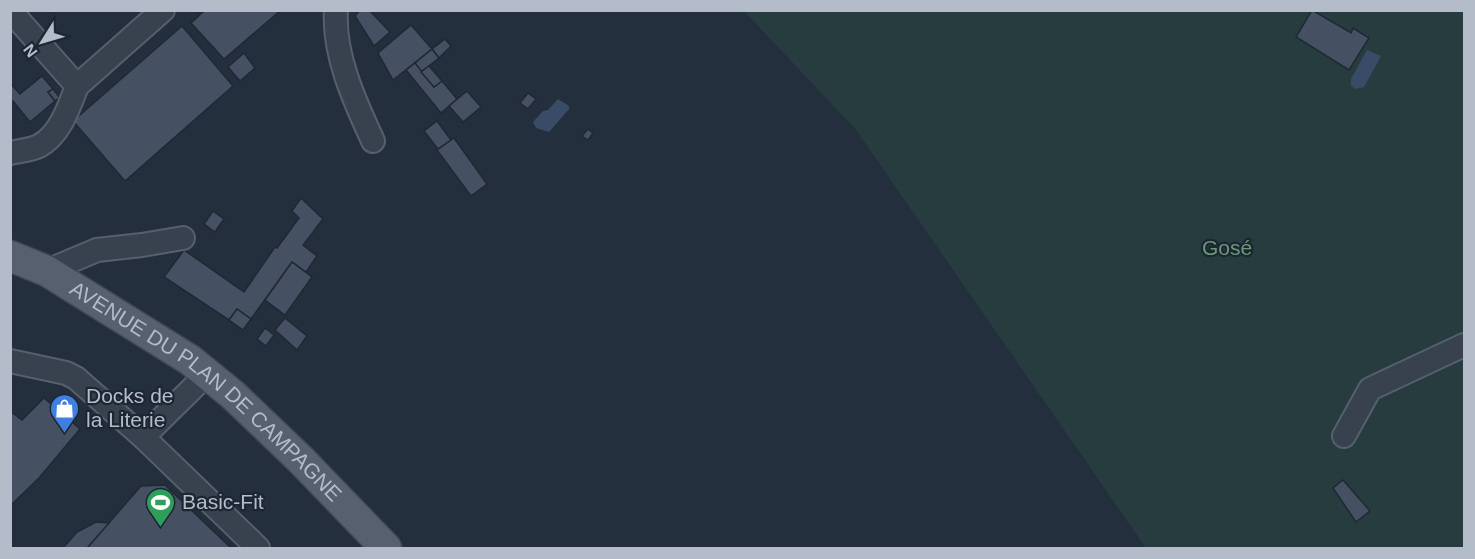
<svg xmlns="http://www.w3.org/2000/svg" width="1475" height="559" font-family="Helvetica,sans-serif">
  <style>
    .green { fill: #263c3f }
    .water { fill: #394c67 }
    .building { fill: #455162; stroke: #1f2835; stroke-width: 1.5 }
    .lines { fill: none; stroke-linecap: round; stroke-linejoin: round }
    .minor-casing { stroke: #565f6c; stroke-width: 26 }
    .major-casing { stroke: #414a57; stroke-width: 33 }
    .minor { stroke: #38414e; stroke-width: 22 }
    .major { stroke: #56606e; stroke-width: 30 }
    .labels { text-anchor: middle; stroke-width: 4.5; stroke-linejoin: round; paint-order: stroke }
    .park-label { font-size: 21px; fill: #6b9a76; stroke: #1d2633 }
    .street-label { font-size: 21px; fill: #b4bcc9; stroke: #1d2633 }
    .poi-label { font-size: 21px; fill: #b4bcc9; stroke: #1d2633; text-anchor: start }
  </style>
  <rect width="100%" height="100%" fill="#242f3e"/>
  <polygon class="green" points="744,11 1464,11 1464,548 1146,548 856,130"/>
  <g class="water">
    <polygon points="1367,50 1381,56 1364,87 1355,89 1351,85 1351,79"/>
    <polygon points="558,99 569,106 569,109 549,132 536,128 533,122 543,111 548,110"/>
  </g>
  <g class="building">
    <polygon points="205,10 281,10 224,59 191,23"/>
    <polygon points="360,10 369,10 390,32 374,46 355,16"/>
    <polygon points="1312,10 1351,33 1353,28 1369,38 1349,70 1296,37"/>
    <polygon points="411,25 432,49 393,80 378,53"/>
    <polygon points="182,26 233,86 125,181 73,121"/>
    <polygon points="445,39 451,46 439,58 432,49"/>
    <polygon points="432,49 439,58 421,72 415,63"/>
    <polygon points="244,53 255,68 240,81 228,67"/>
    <polygon points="415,63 434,87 442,81 457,99 441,113 406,70"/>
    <polygon points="429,66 442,81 434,87 421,72"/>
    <polygon points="42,76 53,89 48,92 55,101 30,122 13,101 10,103 10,83 20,94"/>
    <polygon points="53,89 60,98 55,101 48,92"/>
    <polygon points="467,91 481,107 463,122 449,106"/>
    <polygon points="528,93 536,99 528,109 520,103"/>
    <polygon points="437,121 451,140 438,149 424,131"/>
    <polygon points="588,129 593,133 588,140 582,136"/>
    <polygon points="454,138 487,184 471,196 437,150"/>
    <polygon points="301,198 323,219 303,245 317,256 306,272 292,262 251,319 237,309 229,320 164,277 184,250 244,292 275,247 277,248 299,218 292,211"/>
    <polygon points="213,211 224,219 215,232 204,224"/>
    <polygon points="292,262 312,277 285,315 265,300"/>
    <polygon points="237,309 251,319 243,330 229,320"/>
    <polygon points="285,318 307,336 297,350 275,330"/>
    <polygon points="265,328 274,335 266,346 257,339"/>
    <polygon points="44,398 80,429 39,478 10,506 10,411 22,420"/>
    <polygon points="1343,480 1370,511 1356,522 1333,488"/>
    <polygon points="165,485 231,548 87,548 141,486"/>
    <polygon points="96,522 109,523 87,548 63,548 77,532"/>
  </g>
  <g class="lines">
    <defs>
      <g id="minor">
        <path d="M336 10C333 55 355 102 373 141"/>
        <polyline points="15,16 77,86 163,10"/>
        <path d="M10 153C19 151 31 150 39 146 60 135 69 107 77 86"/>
        <polyline points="47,271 97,250 142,245 183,238"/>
        <polyline points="10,361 66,373 76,378 143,437 258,548"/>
        <polyline points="1344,436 1370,389 1464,345"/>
        <polyline points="143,437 207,374"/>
      </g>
      <g id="major">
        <path id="s1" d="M10 256 47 271 190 360 233 395 301 460 386 548"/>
      </g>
    </defs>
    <use href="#minor" class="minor-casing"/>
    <use href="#major" class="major-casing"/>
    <use href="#minor" class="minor"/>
    <use href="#major" class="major"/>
  </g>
  <defs>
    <symbol id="shop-pin" viewBox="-11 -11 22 30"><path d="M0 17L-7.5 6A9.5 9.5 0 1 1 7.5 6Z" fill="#3f7fe0" stroke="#1d2633"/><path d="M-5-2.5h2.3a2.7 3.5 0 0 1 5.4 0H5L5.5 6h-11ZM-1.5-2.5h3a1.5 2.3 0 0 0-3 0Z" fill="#fff"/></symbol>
    <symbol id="stadium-pin" viewBox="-11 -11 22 30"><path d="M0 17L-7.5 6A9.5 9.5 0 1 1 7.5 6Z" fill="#2e9e5b" stroke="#1d2633"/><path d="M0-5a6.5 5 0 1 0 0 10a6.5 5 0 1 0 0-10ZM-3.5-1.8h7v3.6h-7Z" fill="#fff"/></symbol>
  </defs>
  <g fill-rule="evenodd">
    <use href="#shop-pin" x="48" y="392" width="33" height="45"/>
    <use href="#stadium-pin" x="144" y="486" width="33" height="45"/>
  </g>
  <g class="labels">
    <g class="park-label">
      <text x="1227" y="255">Gosé</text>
    </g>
    <g class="street-label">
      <text dy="7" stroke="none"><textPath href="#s1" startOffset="240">AVENUE DU PLAN DE CAMPAGNE</textPath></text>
    </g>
    <g class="poi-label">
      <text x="86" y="403">Docks de<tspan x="86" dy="24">la Literie</tspan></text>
      <text x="182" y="509">Basic-Fit</text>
    </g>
  </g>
  <rect width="1475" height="559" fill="none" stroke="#b4bcc9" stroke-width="24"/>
  <g transform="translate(42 42) rotate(233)" stroke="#1d2633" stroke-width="4.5" paint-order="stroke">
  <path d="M0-4.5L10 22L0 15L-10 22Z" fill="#b4bcc9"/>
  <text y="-9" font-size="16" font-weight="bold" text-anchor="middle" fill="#b4bcc9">N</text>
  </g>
</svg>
